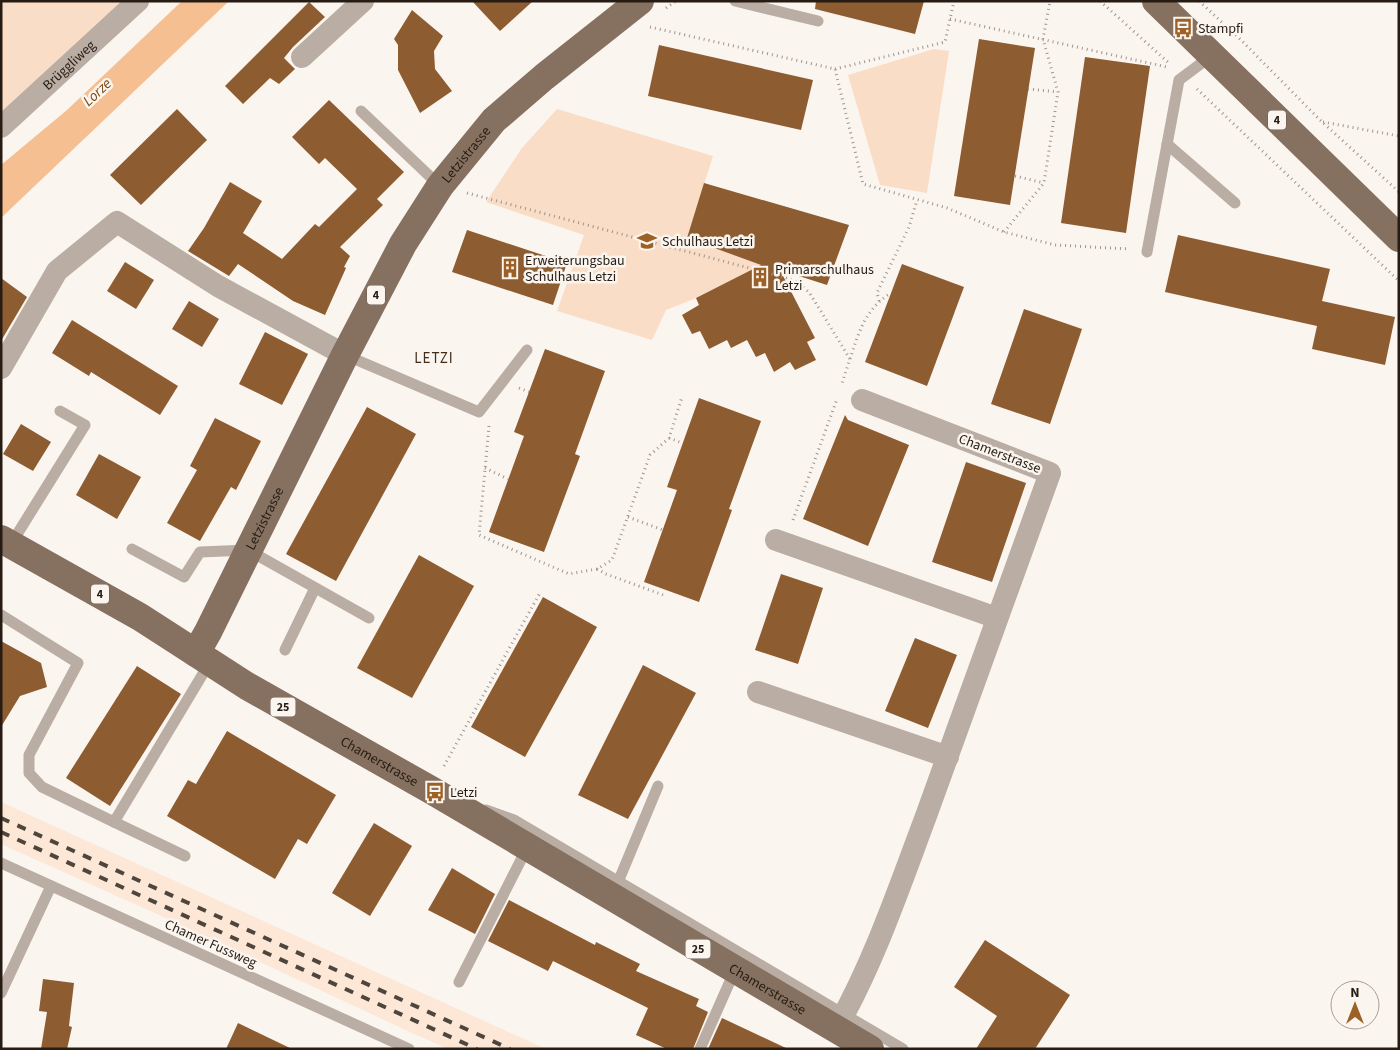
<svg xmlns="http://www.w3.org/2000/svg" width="1400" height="1050" font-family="'Source Sans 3',sans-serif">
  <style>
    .built { fill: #fde7d6 }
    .green { fill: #faddc6 }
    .water { fill: #f6bf92 }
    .building { fill: #8d5c30 }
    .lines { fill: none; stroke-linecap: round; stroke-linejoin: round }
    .path { stroke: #9d958f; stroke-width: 3; stroke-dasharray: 1 4; stroke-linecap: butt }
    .lane { stroke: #baada3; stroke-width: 11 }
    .street { stroke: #baada3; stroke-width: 22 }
    .primary { stroke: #86705f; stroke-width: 28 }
    .rail { stroke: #4e453d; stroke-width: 4; stroke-dasharray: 9 9; stroke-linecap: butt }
    .labels { text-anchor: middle; stroke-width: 5; stroke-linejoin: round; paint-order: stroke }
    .shield { fill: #fbf5f0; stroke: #665d55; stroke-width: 1 }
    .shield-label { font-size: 12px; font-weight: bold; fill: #261c13 }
    .poi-label { font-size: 14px; fill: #261c13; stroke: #fbf5f0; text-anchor: start }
    .street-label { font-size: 14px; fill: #261c13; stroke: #fbf5f0 }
    .water-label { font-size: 15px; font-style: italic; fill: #7b4815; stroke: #fbf5f0 }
    .neighbourhood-label { font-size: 15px; letter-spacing: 1px; fill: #432d1a; stroke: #fbf5f0 }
  </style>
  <rect width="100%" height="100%" fill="#fbf5f0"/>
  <polygon class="built" points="1,802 546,1049 448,1049 410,1032 159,915 1,844"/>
  <g class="green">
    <polygon points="1,1 136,1 1,119"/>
    <polygon points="934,49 949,51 927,193 880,185 848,75"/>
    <polygon points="557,109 713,156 687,238 761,265 696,298 666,310 652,340 557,311 584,235 486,202 522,148"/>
  </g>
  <polygon class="water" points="182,1 229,1 1,218 1,165 67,110"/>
  <g class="building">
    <polygon points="472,1 533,1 500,31"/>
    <polygon points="816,1 924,1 915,34 815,9"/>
    <polygon points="309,2 325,17 293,47 284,58 295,69 279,84 270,78 243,104 225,86"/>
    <polygon points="412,10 443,36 434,51 435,69 452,91 420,113 398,70 398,45 394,39"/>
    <polygon points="979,39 1035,48 1010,205 954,196"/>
    <polygon points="659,45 813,80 801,130 648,96"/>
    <polygon points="1085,57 1150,66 1126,233 1061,223"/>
    <polygon points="329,100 404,172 377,199 383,205 340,247 350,256 344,267 346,268 325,315 293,301 238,264 229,276 188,251 204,228 230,182 262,201 243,233 282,259 315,224 319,227 357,189 325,158 319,164 292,137"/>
    <polygon points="177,109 207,140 141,205 110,175"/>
    <polygon points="704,183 849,225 827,285 780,270 815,338 807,342 816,360 795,370 790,362 774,372 765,353 756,357 747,340 731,348 727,340 709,349 700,331 692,334 682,315 699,305 696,298 761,265 687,238"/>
    <polygon points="467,230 567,263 553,305 452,272"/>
    <polygon points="1178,235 1330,269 1322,301 1395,317 1385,365 1312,349 1317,326 1165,292"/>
    <polygon points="125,262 154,280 136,309 107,291"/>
    <polygon points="902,264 964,287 927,386 865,362"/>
    <polygon points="1,278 27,297 1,341"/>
    <polygon points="189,301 219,319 202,347 172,329"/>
    <polygon points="1024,309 1082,329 1050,424 991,404"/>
    <polygon points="72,320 178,386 160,415 91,372 89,376 52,353"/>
    <polygon points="265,332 308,354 282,405 239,384"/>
    <polygon points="545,349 605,371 575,454 580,456 544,552 489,532 524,436 514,432"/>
    <polygon points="699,398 761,421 729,509 732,510 699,602 644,582 677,490 667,487"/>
    <polygon points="367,407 416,434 336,581 286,554"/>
    <polygon points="845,415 848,420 909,445 868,546 803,519"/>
    <polygon points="215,418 261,441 236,490 231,487 200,541 167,523 197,470 190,466"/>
    <polygon points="21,424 51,442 33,471 3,454"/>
    <polygon points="99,454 141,477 117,519 76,495"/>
    <polygon points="966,462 1026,483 992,582 932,562"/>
    <polygon points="419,555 474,586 412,698 357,668"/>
    <polygon points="781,574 823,588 798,664 755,650"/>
    <polygon points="543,597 597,627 525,757 471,727"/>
    <polygon points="915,638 957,655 928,728 885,711"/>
    <polygon points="1,641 41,663 47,687 20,696 1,727"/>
    <polygon points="643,665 696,693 628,819 578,795"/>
    <polygon points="137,666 181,694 110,806 66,778"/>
    <polygon points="227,731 336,795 307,844 298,839 275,879 167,816 188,780 196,784"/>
    <polygon points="374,823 412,846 370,916 332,893"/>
    <polygon points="452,868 495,894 475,934 428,910"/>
    <polygon points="509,900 595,945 596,942 640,964 636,971 699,999 696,1006 708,1012 693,1049 667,1049 636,1035 648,1008 553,961 548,971 488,941"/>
    <polygon points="985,940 1070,995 1035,1049 976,1049 997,1016 954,987"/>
    <polygon points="43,979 74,983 69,1026 72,1027 67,1049 41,1049 47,1012 39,1011"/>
    <polygon points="722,1018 788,1049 708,1049"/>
    <polygon points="238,1023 292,1049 226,1049"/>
  </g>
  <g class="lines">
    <g class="path">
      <polyline points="1100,1 1170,64"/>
      <polyline points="1199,1 1241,40 1320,120 1399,192"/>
      <polyline points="666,8 676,1"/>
      <polyline points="950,19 1167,67"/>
      <polyline points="650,27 835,69 863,184 947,208 1004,232 1055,245 1130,249"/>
      <polyline points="835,69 945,42 954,1"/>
      <polyline points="1028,89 1058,92"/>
      <polyline points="1197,89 1399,281"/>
      <polyline points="1323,122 1399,136"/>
      <polyline points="1015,176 1044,183"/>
      <polyline points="467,193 794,280 809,292 850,359 841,386"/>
      <polyline points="1004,232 1044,183 1058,92 1043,39 1050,1"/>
      <polyline points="879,301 877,293 909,227 917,200"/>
      <path d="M850 359C859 332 865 309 891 293"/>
      <polyline points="519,388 529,392"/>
      <polyline points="489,426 479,535 569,574 597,569 612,560 650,455 669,438 682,397"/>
      <polyline points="669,438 682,443"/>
      <polyline points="485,468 508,479"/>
      <polyline points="628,517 663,530"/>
      <polyline points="793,520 837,399"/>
      <polyline points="597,569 606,574 666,596"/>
      <polyline points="444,766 541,591"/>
    </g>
    <g class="lane">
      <polyline points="735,1 818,21"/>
      <polyline points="361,111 440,186"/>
      <polyline points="1167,144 1235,203"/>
      <polyline points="1147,252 1179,80 1211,56"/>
      <polyline points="345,355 479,412 527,350"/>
      <polyline points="11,544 85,425 60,411"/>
      <polyline points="132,549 184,577 200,552 248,550 369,618"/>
      <polyline points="1,615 78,663 29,755 29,773 42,787 114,822"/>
      <polyline points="285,650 315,588"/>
      <polyline points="486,810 514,820 903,1049"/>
      <polyline points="185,856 114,822 210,662"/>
      <polyline points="1,863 409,1049"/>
      <polyline points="616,887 658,786"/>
      <polyline points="459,982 527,848"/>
      <polyline points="1,993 51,886"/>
      <polyline points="700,1049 735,970"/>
    </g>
    <g class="street">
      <polyline points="302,57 363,1"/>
      <path id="s1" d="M1 127 138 1"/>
      <polyline points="1,368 57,271 117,222 218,286 345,355"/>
      <polyline points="776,540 997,618"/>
      <polyline points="758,692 948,757"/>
      <path d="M836 1029C874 962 899 888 926 816 968 702 1008 587 1050 473L862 400"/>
    </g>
    <g class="primary">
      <polyline points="1156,1 1399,238"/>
      <path id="s2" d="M1 539 140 617 247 686 431 790 870 1049"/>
      <path id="s3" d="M196 653 208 632 345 355 403 244 440 186 494 120 544 77 640 1"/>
    </g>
    <g class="rail">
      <polyline points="1,818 510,1049"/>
      <polyline points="1,832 477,1049"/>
    </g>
  </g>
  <defs>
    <symbol id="bus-bare" viewBox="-9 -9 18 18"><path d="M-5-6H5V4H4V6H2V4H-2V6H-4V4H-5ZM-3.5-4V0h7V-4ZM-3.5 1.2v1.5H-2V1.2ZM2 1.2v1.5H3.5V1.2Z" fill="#9d6025" stroke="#fbf5f0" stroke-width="2.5" paint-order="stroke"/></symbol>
    <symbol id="school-bare" viewBox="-9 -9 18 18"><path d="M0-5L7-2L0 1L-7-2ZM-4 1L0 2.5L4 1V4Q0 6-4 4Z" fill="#9d6025" stroke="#fbf5f0" stroke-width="2.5" paint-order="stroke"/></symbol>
    <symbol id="building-bare" viewBox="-9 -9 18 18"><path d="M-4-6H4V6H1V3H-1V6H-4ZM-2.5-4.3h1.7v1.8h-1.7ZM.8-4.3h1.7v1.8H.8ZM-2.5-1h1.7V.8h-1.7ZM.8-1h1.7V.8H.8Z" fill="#9d6025" stroke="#fbf5f0" stroke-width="2.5" paint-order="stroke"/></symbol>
  </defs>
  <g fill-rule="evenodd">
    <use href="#bus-bare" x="1169" y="14" width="28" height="28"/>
    <use href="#school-bare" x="633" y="227" width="28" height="28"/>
    <use href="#building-bare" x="496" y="254" width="28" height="28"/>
    <use href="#building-bare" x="746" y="263" width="28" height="28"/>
    <use href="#bus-bare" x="421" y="778" width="28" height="28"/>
  </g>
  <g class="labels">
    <g class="shield">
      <rect x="1268" y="110.5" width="18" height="19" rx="4"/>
      <rect x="367" y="285.5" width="18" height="19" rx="4"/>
      <rect x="91" y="584.5" width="18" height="19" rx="4"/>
      <rect x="270.5" y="697.5" width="25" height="19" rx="4"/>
      <rect x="685.5" y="939.5" width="25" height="19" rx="4"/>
    </g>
    <g class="shield-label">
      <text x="1277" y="124">4</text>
      <text x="376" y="299">4</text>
      <text x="100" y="598">4</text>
      <text x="283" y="711">25</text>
      <text x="698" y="953">25</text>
    </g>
    <g class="poi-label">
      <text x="1198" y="33">Stampfi</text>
      <text x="662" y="246">Schulhaus Letzi</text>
      <text x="525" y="265">Erweiterungsbau<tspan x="525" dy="16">Schulhaus Letzi</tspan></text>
      <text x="775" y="274">Primarschulhaus<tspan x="775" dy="16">Letzi</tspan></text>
      <text x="450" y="797">Letzi</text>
    </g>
    <g class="street-label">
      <text dy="5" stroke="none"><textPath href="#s1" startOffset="92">Brüggliweg</textPath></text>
      <text dy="5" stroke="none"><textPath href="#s3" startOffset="568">Letzistrasse</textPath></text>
      <text transform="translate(1000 453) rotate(21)" y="5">Chamerstrasse</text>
      <text dy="5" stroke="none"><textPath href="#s3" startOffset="151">Letzistrasse</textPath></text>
      <text dy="5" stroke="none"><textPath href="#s2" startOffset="439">Chamerstrasse</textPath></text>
      <text transform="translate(211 943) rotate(24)" y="5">Chamer Fussweg</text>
      <text dy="5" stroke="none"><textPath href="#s2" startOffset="889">Chamerstrasse</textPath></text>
    </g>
    <g class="water-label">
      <text transform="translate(97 92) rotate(-43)" y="5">Lorze</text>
    </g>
    <g class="neighbourhood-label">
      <text x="434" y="363">LETZI</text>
    </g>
  </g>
  <rect width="1400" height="1050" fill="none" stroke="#261c13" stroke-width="5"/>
  <g transform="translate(1355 1005)"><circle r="24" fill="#fbf5f0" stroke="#a69e98"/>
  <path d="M0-4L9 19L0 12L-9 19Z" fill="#9d6025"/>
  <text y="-8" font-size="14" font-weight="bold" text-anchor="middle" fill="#261c13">N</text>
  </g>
</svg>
